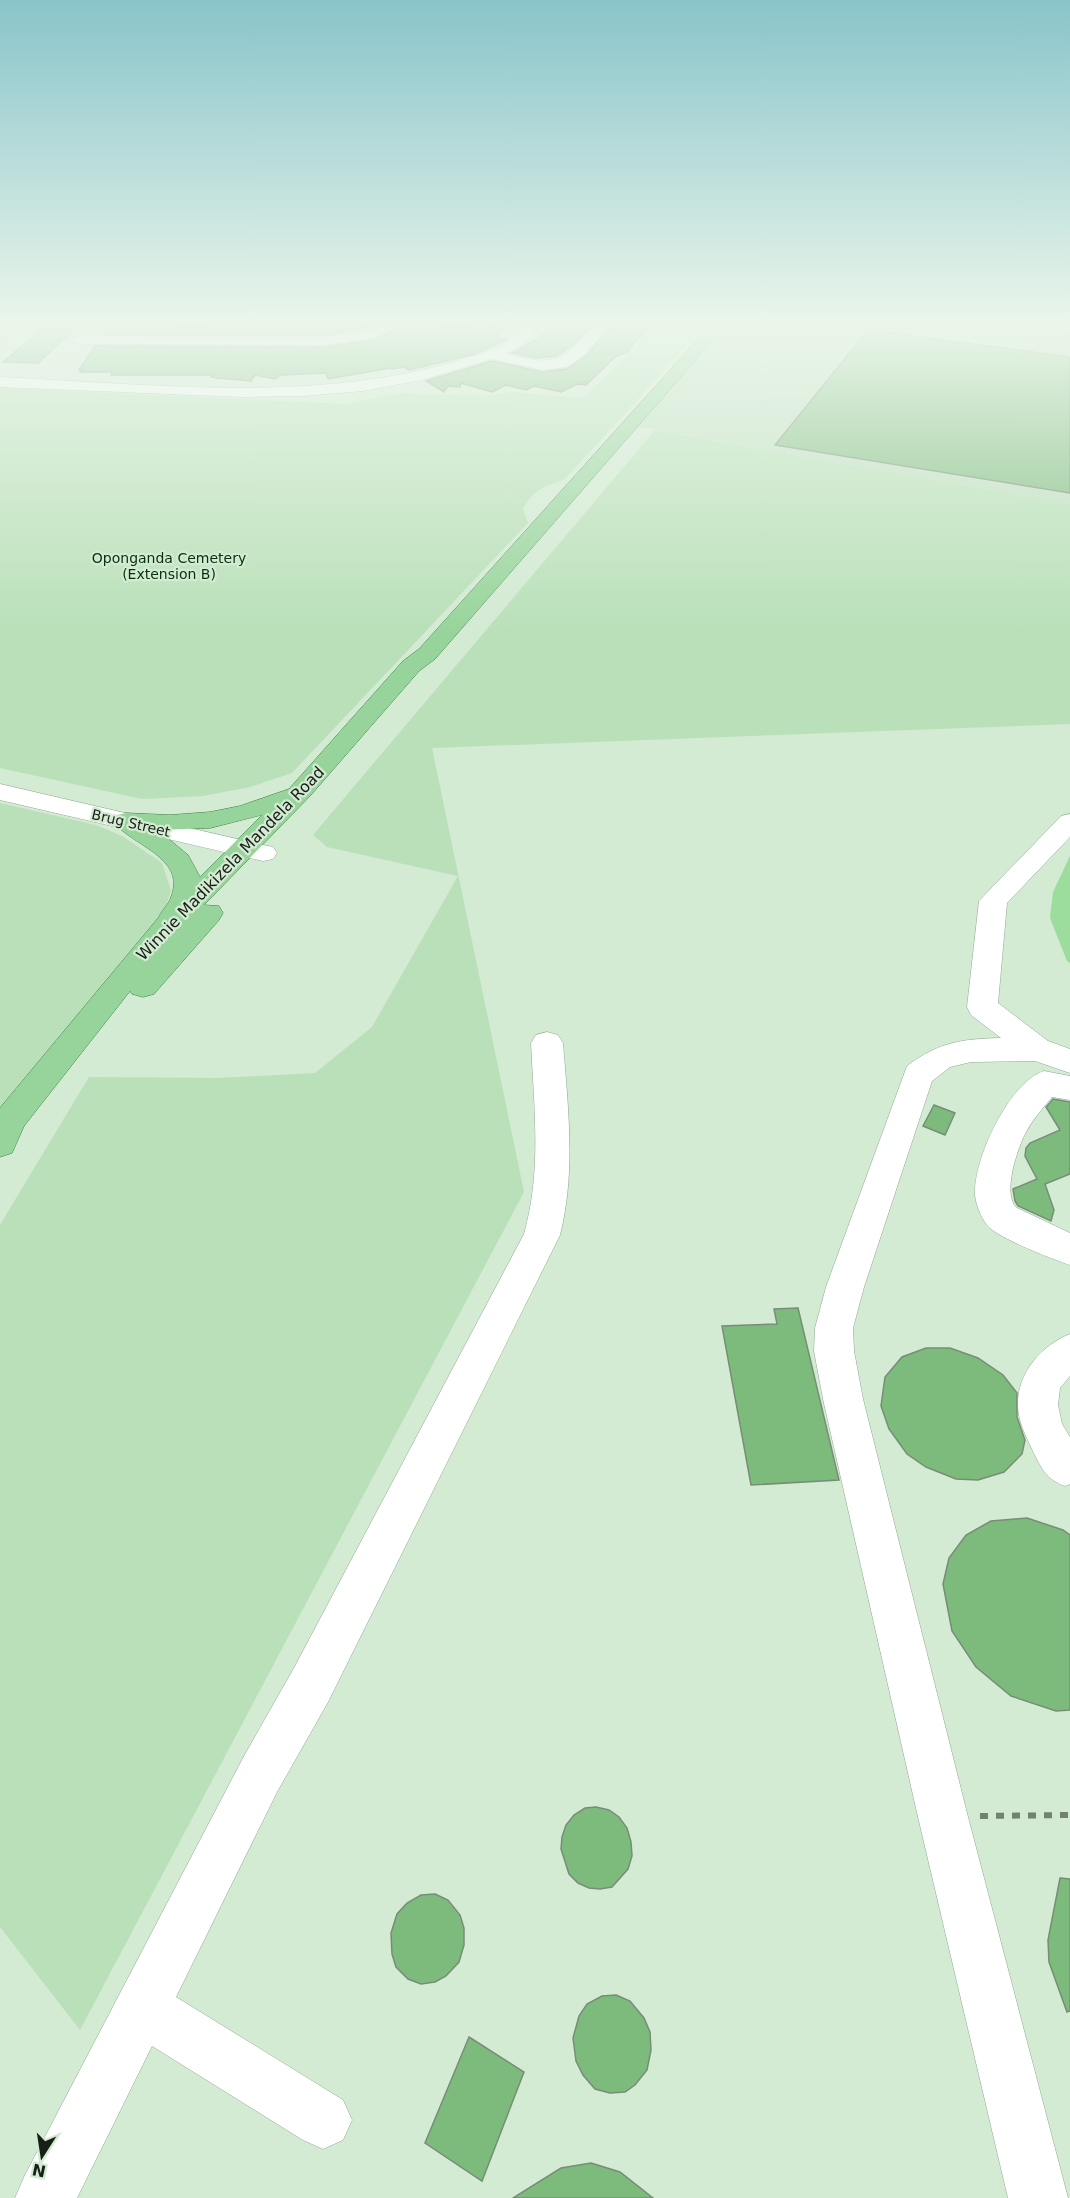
<svg xmlns="http://www.w3.org/2000/svg" width="1070" height="2198" font-family="'DejaVu Sans',sans-serif">
  <style>
    .built { fill: #c2dfc2 }
    .green { fill: #b9e0b8 }
    .water { fill: #9cdc9c }
    .building { fill: #7dbb7d; stroke: #788d77; stroke-width: 1.5 }
    .lines { fill: none; stroke-linecap: round; stroke-linejoin: round }
    .minor-casing { stroke: #93a892; stroke-width: 1 }
    .major-casing { stroke: #3d8241; stroke-width: 1 }
    .path { stroke: #728171; stroke-width: 6; stroke-dasharray: 8 8; stroke-linecap: butt }
    .minor { fill: #fff; fill-rule: evenodd }
    .major { fill: #97d49b; fill-rule: evenodd }
    .labels { text-anchor: middle; stroke-width: 4.5; stroke-linejoin: round; paint-order: stroke }
    .far-park-label { font-size: 14px; fill: #05330a; stroke: #d3ead3 }
    .far-street-label { font-size: 14px; fill: #171f16; stroke: #d3ead3 }
    .street-label { font-size: 16px; fill: #171f16; stroke: #d3ead3 }
  </style>
  <rect width="100%" height="100%" fill="#d3ead3"/>
  <polygon class="built" points="719,325 1070,325 1070,504 630,425"/>
  <g class="green">
    <polygon points="0,325 27,325 0,353"/>
    <path d="M656 325H705L565 479C544 487 534 489 523 509L528 523 292 773 250 787 203 796 142 799 0 768V388L345 404 399 393 487 396 511 392 584 398Z"/>
    <polygon points="655,430 1070,504 1070,724 432,748 524,1192 80,2030 0,1927 0,1225 89,1077 218,1078 315,1073 372,1027 458,876 327,847 313,835"/>
    <polygon points="0,803 96,825 122,836 162,863 171,890 165,910 0,1112"/>
  </g>
  <polygon class="water" points="1070,856 1070,963 1067,961 1050,918 1053,892"/>
  <g class="building">
    <polygon points="112,325 253,327 254,325 376,325 325,335 104,334"/>
    <polygon points="407,325 503,327 497,338 507,339 475,354 409,370 404,367 393,369 390,368 328,379 326,373 281,375 275,379 255,375 251,381 217,378 211,377 212,375 111,375 112,372 80,372 82,370 79,370 95,346 325,347 374,340"/>
    <polygon points="552,325 592,325 573,345 556,356 536,358 512,353 540,338"/>
    <polygon points="612,325 649,325 627,352 614,358 586,385 577,384 561,392 534,386 526,390 506,385 492,392 461,383 460,387 448,386 444,392 426,381 492,361 542,372 567,369 586,356"/>
    <polygon points="41,330 73,330 38,363 3,362"/>
    <polygon points="868,330 1070,357 1070,493 775,445"/>
    <polygon points="1053,1099 1070,1102 1070,1174 1045,1184 1054,1210 1051,1221 1018,1206 1015,1201 1013,1189 1037,1179 1025,1156 1026,1148 1030,1143 1060,1130 1046,1107"/>
    <polygon points="934,1105 955,1113 945,1135 923,1126"/>
    <polygon points="798,1308 839,1480 751,1485 722,1326 777,1324 774,1309"/>
    <polygon points="926,1348 950,1348 978,1358 1003,1375 1017,1393 1017,1417 1025,1440 1022,1454 1004,1472 978,1480 956,1479 926,1467 907,1454 889,1429 881,1406 885,1377 902,1357"/>
    <polygon points="1027,1518 1063,1530 1070,1535 1070,1710 1056,1711 1011,1696 976,1667 952,1631 943,1584 949,1558 966,1535 991,1521"/>
    <polygon points="596,1807 609,1810 619,1817 627,1828 631,1842 632,1856 628,1869 612,1887 600,1889 589,1888 578,1883 569,1874 561,1849 562,1837 566,1825 574,1815 585,1808"/>
    <polygon points="1060,1878 1070,1879 1070,2011 1067,2012 1049,1962 1048,1940"/>
    <polygon points="435,1894 448,1900 460,1915 464,1928 464,1945 459,1962 446,1976 435,1982 421,1984 408,1979 396,1967 392,1954 391,1933 397,1914 407,1903 421,1895"/>
    <polygon points="616,1995 630,2001 644,2018 650,2032 651,2050 647,2070 635,2085 625,2092 610,2093 595,2089 583,2075 576,2061 573,2038 579,2016 587,2004 602,1996"/>
    <polygon points="469,2037 524,2072 482,2181 425,2143"/>
    <polygon points="591,2163 620,2172 653,2198 513,2198 561,2168"/>
  </g>
  <g class="lines">
    <defs>
      <g id="minor">
        <polygon points="383,325 405,325 374,338 325,345 79,344 72,340 79,336 325,337 367,331"/>
        <path d="M524 325H538L527 341 506 354C555 367 562 362 595 325H610L584 355 567 367 542 370 492 359 422 380 363 391 303 396 242 397 0 387V377C152 384 309 404 457 361 480 354 511 348 524 325Z"/>
        <polygon points="0,784 263,845 273,847 277,853 273,859 263,861 0,800"/>
        <path d="M1070 814V837L1007 903 998 1003 1048 1041 1070 1049V1073L1035 1061 971 1062 950 1067 932 1081 864 1287 853 1328 854 1351 863 1399 968 1817 1068 2198H1008L918 1817 823 1399 814 1351 815 1328 826 1287 907 1066C939 1042 962 1039 1001 1038L971 1015 967 1007 979 901 1061 816Z"/>
        <path d="M547 1032 558 1035 563 1043C568 1107 576 1172 560 1235L328 1702 277 1792 176 1997 343 2100 352 2120 343 2140 323 2149 303 2140 152 2046 77 2198H15L24 2177 243 1758 294 1668 524 1234C542 1171 534 1107 531 1043L536 1035Z"/>
        <path d="M1044 1071 1070 1076V1100L1052 1097C1043 1108 1033 1119 1026 1132 1018 1147 1001 1195 1017 1208L1070 1233V1265C1053 1259 997 1238 987 1225 981 1217 976 1205 975 1195 973 1160 1009 1082 1044 1071Z"/>
        <path d="M1070 1334V1376L1060 1388 1058 1405 1062 1424 1070 1437V1484L1065 1486C1046 1479 1041 1468 1032 1449 1026 1436 1018 1421 1018 1405 1017 1373 1042 1345 1070 1334Z"/>
      </g>
      <path id="major" d="M711 325H726L435 659 419 671 310 796 204 905 219 906 223 913 219 920 154 994 143 997 132 994 130 991 24 1126 12 1153 0 1157V1108L159 917C162 910 169 904 171 897 187 857 130 845 113 821L117 815 126 813 170 815 210 812 240 806 289 789 403 661 419 649ZM262 815 200 877 188 855 158 830 210 828Z"/>
    </defs>
    <use href="#minor" class="minor-casing"/>
    <use href="#major" class="major-casing"/>
    <polyline class="path" points="980,1816 1070,1815"/>
    <use href="#minor" class="minor"/>
    <use href="#major" class="major"/>
  </g>
  <linearGradient id="sky" x2="0" y2="1"><stop stop-color="#89c4ca"/><stop offset="0.51" stop-color="#ebf6eb"/><stop offset="1" stop-color="#ebf6eb" stop-opacity="0"/></linearGradient>
  <rect width="1070" height="633" fill="url(#sky)"/>
  <g class="labels">
    <g class="far-park-label">
      <text x="169" y="563">Oponganda Cemetery<tspan x="169" dy="16">(Extension B)</tspan></text>
    </g>
    <g class="far-street-label">
      <text transform="translate(131 823) rotate(13)" y="5">Brug Street</text>
    </g>
    <g class="street-label">
      <text transform="translate(230 863) rotate(-46)" y="6">Winnie Madikizela Mandela Road</text>
    </g>
  </g>
  <g transform="translate(42 2156) rotate(192)" stroke="#d3ead3" stroke-width="4.5" paint-order="stroke">
  <path d="M0-4.5L10 22L0 15L-10 22Z" fill="#171f16"/>
  <text y="-9" font-size="16" font-weight="bold" text-anchor="middle" fill="#171f16">N</text>
  </g>
</svg>
